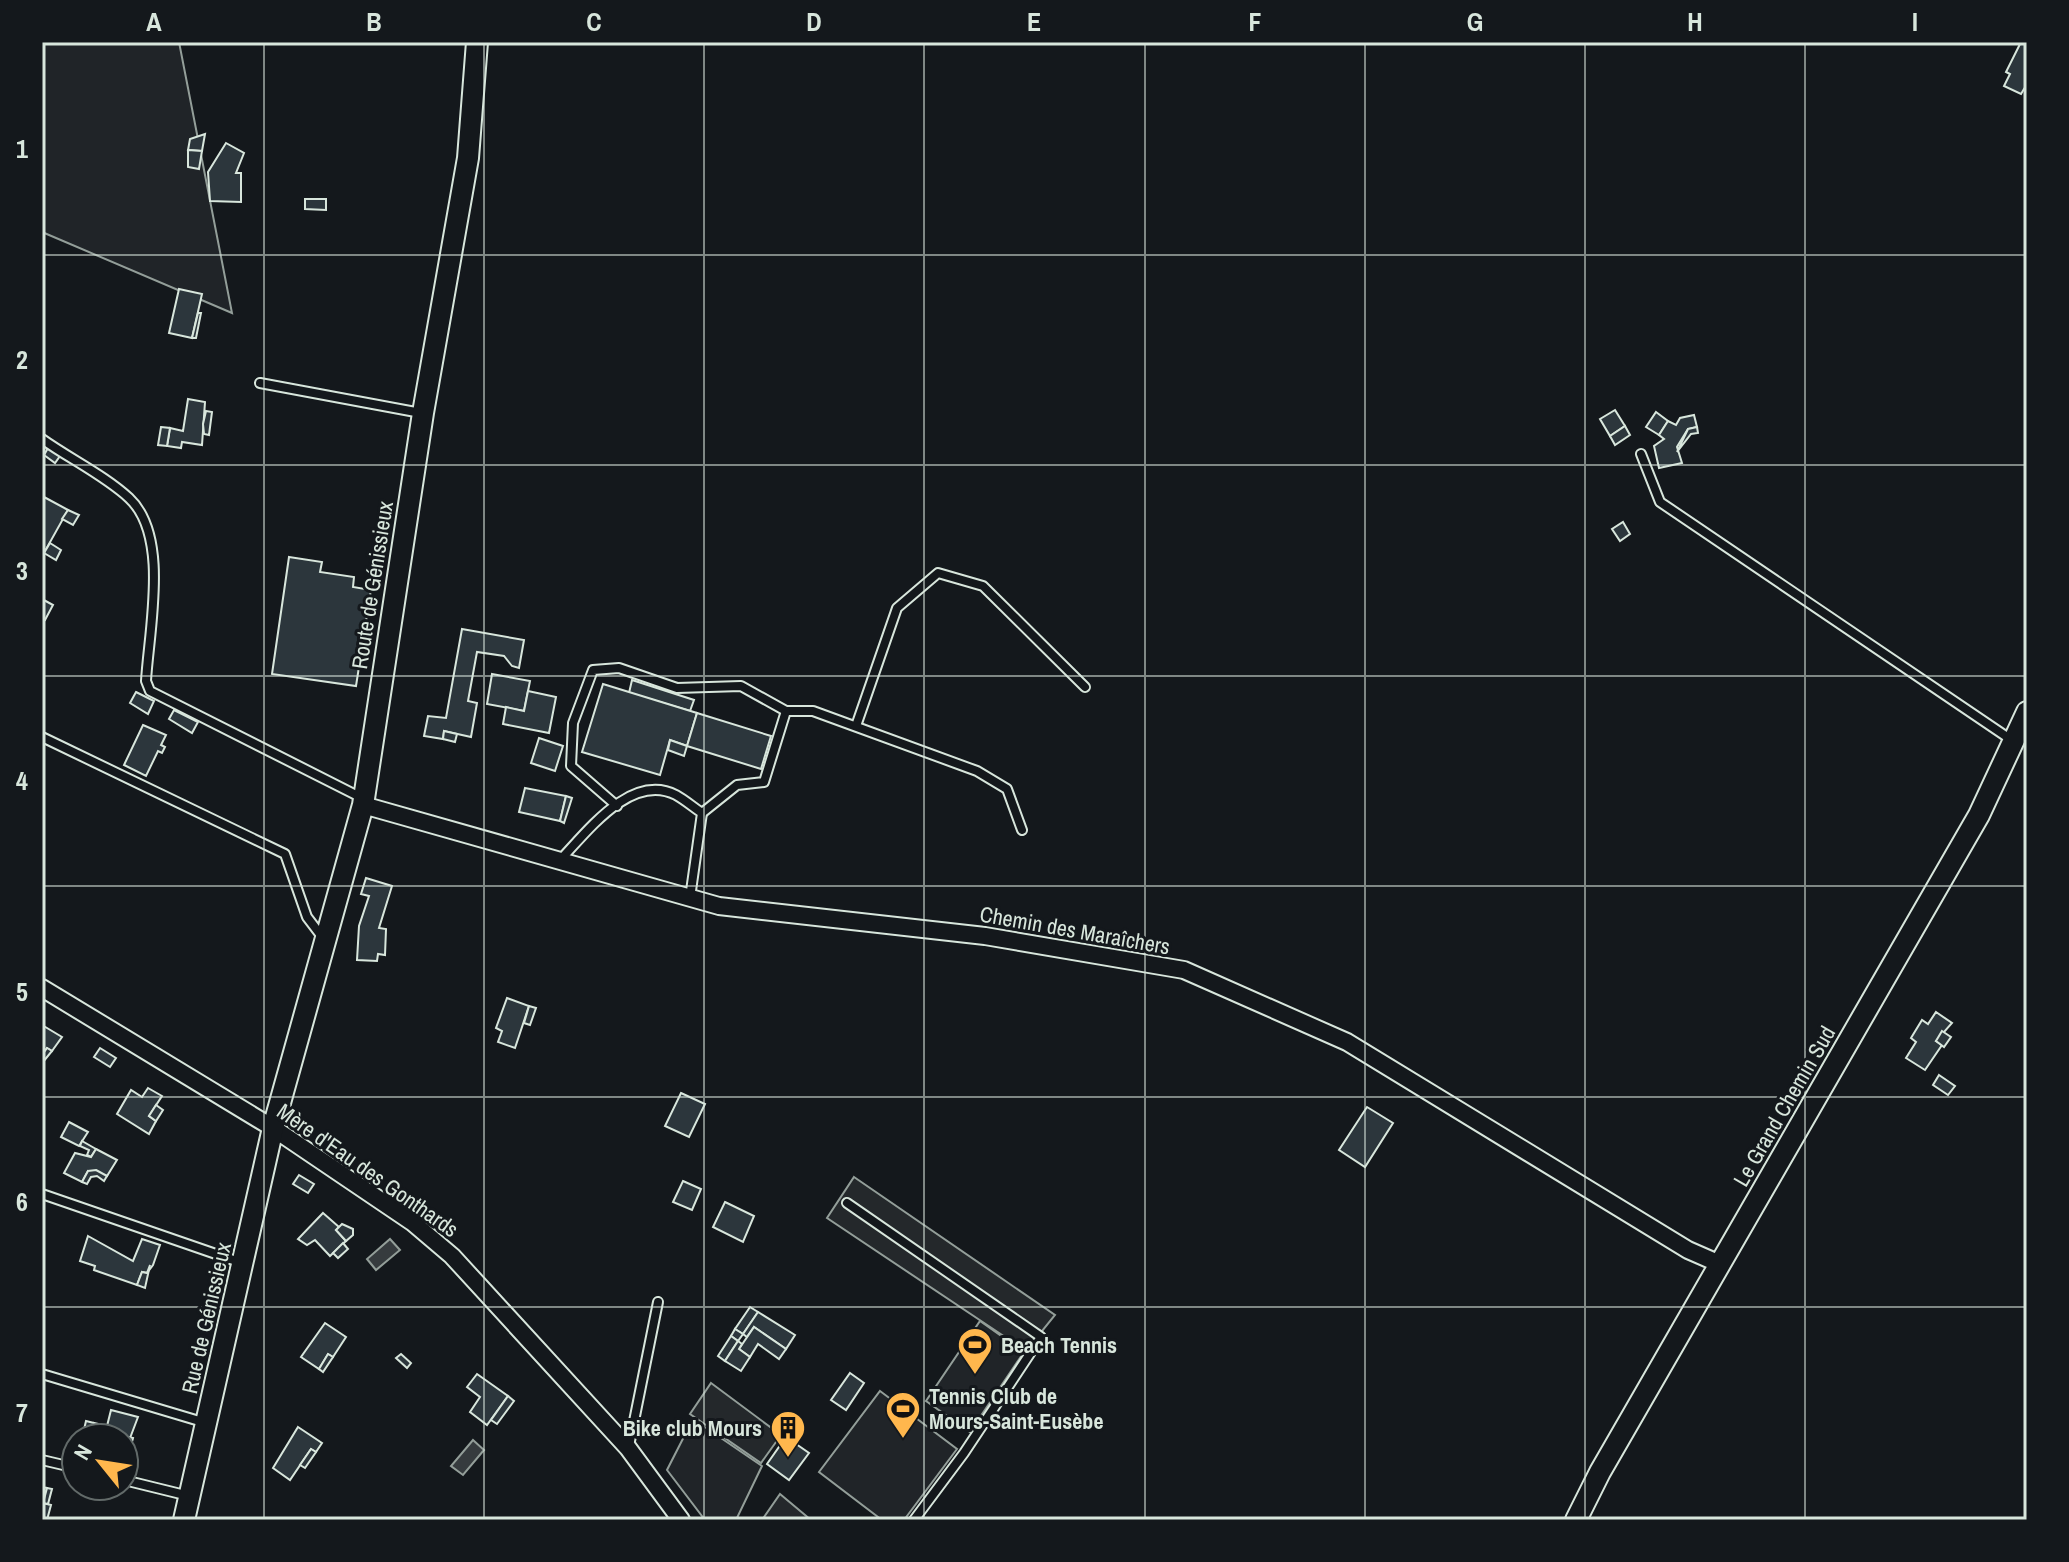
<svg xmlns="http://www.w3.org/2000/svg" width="2069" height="1562" font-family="'Archivo Narrow',sans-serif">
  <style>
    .green { fill: #202428; stroke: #939e99; stroke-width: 2 }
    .parking { fill: #24282b; stroke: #939e99; stroke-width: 2 }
    .water { fill: #363b3e; stroke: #939e99; stroke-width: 2 }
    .building { fill: #2c363c; stroke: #d8e6dc; stroke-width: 2 }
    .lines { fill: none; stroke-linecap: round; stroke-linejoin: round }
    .service-casing { stroke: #d8e6dc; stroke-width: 12 }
    .minor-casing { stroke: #d8e6dc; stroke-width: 20 }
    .tertiary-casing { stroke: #d8e6dc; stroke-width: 24 }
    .service { stroke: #14181c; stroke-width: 8 }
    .minor { stroke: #14181c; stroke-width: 16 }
    .tertiary { stroke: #14181c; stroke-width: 20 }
    .grid { fill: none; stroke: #d8e6dc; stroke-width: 2; stroke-opacity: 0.55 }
    .labels { text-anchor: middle; stroke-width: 6; stroke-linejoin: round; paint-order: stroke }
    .street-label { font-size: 22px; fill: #d8e6dc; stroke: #14181c }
    .poi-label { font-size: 22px; font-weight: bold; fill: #d8e6dc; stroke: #14181c; text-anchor: start }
    .neatline { fill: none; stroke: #d8e6dc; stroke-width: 3 }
    .grid-label { font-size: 26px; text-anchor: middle; font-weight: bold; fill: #d8e6dc }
  </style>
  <rect width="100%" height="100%" fill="#14181c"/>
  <g class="green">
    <polygon points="42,42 179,42 232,313 42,232"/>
    <polygon points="980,1321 1024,1352 970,1432 926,1401"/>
    <polygon points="880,1391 957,1449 904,1520 882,1520 819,1472"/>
    <polygon points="693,1419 762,1466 736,1520 705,1520 667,1470"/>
  </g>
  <g class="parking">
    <polygon points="854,1177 1055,1315 1026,1351 827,1218"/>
    <polygon points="711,1383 781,1435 761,1463 690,1414"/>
    <polygon points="780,1494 811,1520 762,1520"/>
  </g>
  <g class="water">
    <polygon points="390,1239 400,1250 376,1270 367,1259"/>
    <polygon points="473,1440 484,1450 463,1475 451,1466"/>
  </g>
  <g class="building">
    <polygon points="2021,42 2027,42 2027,84 2021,94 2004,86 2010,74 2006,72"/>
    <polygon points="205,134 202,151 188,150 190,139"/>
    <polygon points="226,143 244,153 236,173 241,173 241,202 210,201 208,172"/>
    <polygon points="188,150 202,151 199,169 188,167"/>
    <polygon points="305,199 326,199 326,210 305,209"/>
    <polygon points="179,289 202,294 192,338 169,333"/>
    <polygon points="198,313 201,313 196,338 192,338"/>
    <polygon points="188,399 205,402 202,445 182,442 181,448 167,446 170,428 183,431"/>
    <polygon points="1615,410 1625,426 1610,436 1600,419"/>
    <polygon points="206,411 212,412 209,435 204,434 203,424"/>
    <polygon points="1656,412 1668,421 1659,435 1646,427"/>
    <polygon points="1694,415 1697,427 1688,429 1677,447 1682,463 1659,468 1654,446 1664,439 1659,435 1668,421 1676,425 1680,418"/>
    <polygon points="1625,426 1630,435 1615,445 1610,436"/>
    <polygon points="161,427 170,428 167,446 158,445"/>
    <polygon points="1697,427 1698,433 1691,434 1677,452 1688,429"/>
    <polygon points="48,448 60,456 55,463 44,455"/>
    <polygon points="44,497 68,510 44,553 42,552"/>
    <polygon points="68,510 79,515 73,525 62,519"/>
    <polygon points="1623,522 1630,534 1620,541 1612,529"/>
    <polygon points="50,543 61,550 56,560 44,553"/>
    <polygon points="289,557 322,562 320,572 354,577 353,587 371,590 356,686 272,674"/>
    <polygon points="42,599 53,605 45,620 42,619"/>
    <polygon points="462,629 524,640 519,668 512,666 504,656 477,652 468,701 477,703 471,737 444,731 443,739 424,736 428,716 446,718"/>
    <polygon points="492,674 530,681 524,711 487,704"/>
    <polygon points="632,680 694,700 690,711 629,693"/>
    <polygon points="603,684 697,713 687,746 670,740 660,775 582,752"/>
    <polygon points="528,691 556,697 549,733 503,724 506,707 524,711"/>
    <polygon points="136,692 154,701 148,714 130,703"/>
    <polygon points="174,710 198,722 192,733 169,719"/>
    <polygon points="697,713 771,736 761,769 687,746"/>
    <polygon points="143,725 166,735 161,745 165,747 162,753 158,751 146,776 124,765"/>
    <polygon points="444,731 457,734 455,742 443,739"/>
    <polygon points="539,738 563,746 555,771 531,763"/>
    <polygon points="670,740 687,746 684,756 668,750"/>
    <polygon points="525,788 566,796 560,821 519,812"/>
    <polygon points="566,796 572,798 564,823 560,821"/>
    <polygon points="366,878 392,886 379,928 386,929 385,955 378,954 377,961 357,960 359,926 369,896 361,894"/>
    <polygon points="507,998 529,1006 515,1048 498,1042 502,1031 496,1028"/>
    <polygon points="529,1006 536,1008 530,1025 524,1023"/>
    <polygon points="1936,1012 1952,1023 1936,1041 1942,1045 1925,1070 1906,1058 1916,1042 1911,1038 1922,1020 1928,1024"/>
    <polygon points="42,1025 62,1037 52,1051 47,1048 42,1055"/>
    <polygon points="1942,1031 1951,1037 1944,1047 1936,1041"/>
    <polygon points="47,1048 52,1051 43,1062 42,1055"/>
    <polygon points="100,1048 116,1058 110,1067 94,1057"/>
    <polygon points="1939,1075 1955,1086 1948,1095 1933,1085"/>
    <polygon points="148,1088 162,1096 149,1116 156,1121 149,1134 117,1114 131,1090 142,1097"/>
    <polygon points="681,1093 705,1104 689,1137 665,1126"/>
    <polygon points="156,1105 163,1110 156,1121 149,1116"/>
    <polygon points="1367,1107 1393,1123 1365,1167 1339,1150"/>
    <polygon points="69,1122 88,1132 79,1146 61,1137"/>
    <polygon points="82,1141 96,1149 91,1157 87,1155 89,1150 80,1146"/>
    <polygon points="96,1149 117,1160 107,1176 88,1171 82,1182 64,1173 75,1153 91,1157"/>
    <polygon points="96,1170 107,1176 104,1181 97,1176 91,1177 87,1184 82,1182 88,1171"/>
    <polygon points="299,1175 314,1184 308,1193 293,1184"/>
    <polygon points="683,1181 701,1189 692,1210 673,1202"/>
    <polygon points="725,1202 754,1216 743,1242 713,1227"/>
    <polygon points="323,1213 339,1227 336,1230 346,1241 330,1256 315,1240 307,1245 298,1239"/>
    <polygon points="342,1224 353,1229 353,1235 346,1241 336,1230"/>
    <polygon points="88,1236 133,1261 142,1239 160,1245 153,1265 147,1273 142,1272 137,1285 94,1270 95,1266 80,1261"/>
    <polygon points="343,1243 348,1249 338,1258 333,1253"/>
    <polygon points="150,1265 145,1288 137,1285 142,1272 147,1273"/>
    <polygon points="750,1307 758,1312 743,1334 735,1329"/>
    <polygon points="758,1312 795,1335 786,1349 754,1327 747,1337 743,1334"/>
    <polygon points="325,1323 346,1337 333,1357 328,1354 319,1369 301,1357"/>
    <polygon points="754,1327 786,1349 779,1359 758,1344 750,1357 739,1349"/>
    <polygon points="735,1329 743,1334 738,1341 731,1336"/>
    <polygon points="731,1336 738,1341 725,1361 718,1356"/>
    <polygon points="738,1341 742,1344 739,1349 750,1357 741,1371 725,1361"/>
    <polygon points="328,1354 333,1357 323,1372 319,1369"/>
    <polygon points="401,1354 411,1363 407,1368 396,1358"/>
    <polygon points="850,1373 864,1383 846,1410 831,1400"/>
    <polygon points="477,1374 508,1396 487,1425 470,1412 480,1397 467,1387"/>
    <polygon points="508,1396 514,1401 497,1424 491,1420"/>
    <polygon points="111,1410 138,1417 124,1454 124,1438 90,1438 94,1423 107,1426"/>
    <polygon points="86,1421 94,1423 90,1438 82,1438"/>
    <polygon points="298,1427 322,1443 316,1452 311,1449 290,1480 273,1468"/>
    <polygon points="128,1437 133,1438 128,1457 124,1454"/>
    <polygon points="786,1437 809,1453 789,1480 767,1464"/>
    <polygon points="311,1449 316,1452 305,1468 300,1465"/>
    <polygon points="42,1487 47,1488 43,1503 51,1505 47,1520 42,1520"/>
    <polygon points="47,1488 52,1489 48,1504 43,1503"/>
  </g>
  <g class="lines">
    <defs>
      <g id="service">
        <polyline points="260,383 421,413"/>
        <path d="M42 439C70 459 104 475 129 498 170 536 149 629 146 681L150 691 362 798"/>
        <polyline points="1641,454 1660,502 2013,741"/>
        <polyline points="786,711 813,711 977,771 1007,789 1022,830"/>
        <polyline points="856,726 897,608 938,573 983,586 1085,687"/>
        <polyline points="42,737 285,854 307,917 323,938"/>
        <polyline points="617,806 571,766 573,723 593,670 619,668 677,688 741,686 786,711 764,782 737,785 702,813"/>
        <path d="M560 860C587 832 631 772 676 795 685 800 693 807 702 813L690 898"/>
        <polyline points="42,1194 242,1263"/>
        <polyline points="847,1203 1041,1337 964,1453 914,1520"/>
        <polyline points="42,1374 206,1423"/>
        <polyline points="629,1446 658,1302"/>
        <polyline points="42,1460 76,1468"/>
        <polyline points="124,1480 189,1496"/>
      </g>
      <g id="minor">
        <polyline points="363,805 719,906 985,936 1184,970 1347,1042 1688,1250 1720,1264"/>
        <polyline points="42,988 273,1128 412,1222 452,1256 628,1448 681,1520"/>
      </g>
      <g id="tertiary">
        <polyline points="184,1520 273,1128 363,805 423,413 468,158 477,42"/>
        <polyline points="1576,1520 1600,1472 1979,815 2027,712"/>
      </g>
    </defs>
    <use href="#service" class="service-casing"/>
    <use href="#minor" class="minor-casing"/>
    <use href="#tertiary" class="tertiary-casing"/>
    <use href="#service" class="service"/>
    <use href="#minor" class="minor"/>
    <use href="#tertiary" class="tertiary"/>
  </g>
  <path class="grid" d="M264 42V1520M484 42V1520M704 42V1520M924 42V1520M1145 42V1520M1365 42V1520M1585 42V1520M1805 42V1520M42 255H2027M42 465H2027M42 676H2027M42 886H2027M42 1097H2027M42 1307H2027"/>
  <defs>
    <symbol id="stadium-pin" viewBox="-11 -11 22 30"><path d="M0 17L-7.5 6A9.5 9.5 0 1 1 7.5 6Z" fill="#ffb74d" stroke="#14181c"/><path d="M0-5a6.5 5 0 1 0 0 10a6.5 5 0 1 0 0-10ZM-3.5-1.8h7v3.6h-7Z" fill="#111"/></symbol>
    <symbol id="building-pin" viewBox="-11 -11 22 30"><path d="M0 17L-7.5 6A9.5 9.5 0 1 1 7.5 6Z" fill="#ffb74d" stroke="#14181c"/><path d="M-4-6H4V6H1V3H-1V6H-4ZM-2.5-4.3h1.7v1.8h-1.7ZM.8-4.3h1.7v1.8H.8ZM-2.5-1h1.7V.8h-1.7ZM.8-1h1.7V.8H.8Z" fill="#111"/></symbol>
  </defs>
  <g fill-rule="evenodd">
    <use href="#stadium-pin" x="955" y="1325" width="40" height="54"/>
    <use href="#stadium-pin" x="883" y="1389" width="40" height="54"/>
    <use href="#building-pin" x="768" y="1408" width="40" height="54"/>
  </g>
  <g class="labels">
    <g class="street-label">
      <text transform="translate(372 585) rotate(-81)" y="8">Route de Génissieux</text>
      <text transform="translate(1075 930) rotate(10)" y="8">Chemin des Maraîchers</text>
      <text transform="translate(1784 1106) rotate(-60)" y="8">Le Grand Chemin Sud</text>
      <text transform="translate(368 1170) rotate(35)" y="8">Mère d'Eau des Gonthards</text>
      <text transform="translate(206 1318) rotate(-77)" y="8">Rue de Génissieux</text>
    </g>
    <g class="poi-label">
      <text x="1001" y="1353">Beach Tennis</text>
      <text x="929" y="1404">Tennis Club de<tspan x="929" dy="25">Mours-Saint-Eusèbe</tspan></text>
      <text x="762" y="1436" text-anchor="end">Bike club Mours</text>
    </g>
  </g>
  <rect width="2069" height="1562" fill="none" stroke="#14181c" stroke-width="88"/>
  <g transform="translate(100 1462) rotate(300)"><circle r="38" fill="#14181c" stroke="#626a69" stroke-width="2"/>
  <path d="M0-6L14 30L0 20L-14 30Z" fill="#ffb74d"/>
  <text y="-12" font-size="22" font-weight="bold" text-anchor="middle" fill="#d8e6dc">N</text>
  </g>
  <rect x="44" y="44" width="1981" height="1474" class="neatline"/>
  <g class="grid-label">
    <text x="154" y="31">A</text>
    <text x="374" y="31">B</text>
    <text x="594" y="31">C</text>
    <text x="814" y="31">D</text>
    <text x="1034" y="31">E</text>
    <text x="1255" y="31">F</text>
    <text x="1475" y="31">G</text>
    <text x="1695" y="31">H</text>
    <text x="1915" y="31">I</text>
    <text x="22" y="158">1</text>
    <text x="22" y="369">2</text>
    <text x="22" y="580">3</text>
    <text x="22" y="790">4</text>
    <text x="22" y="1001">5</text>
    <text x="22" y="1211">6</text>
    <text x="22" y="1422">7</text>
  </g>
</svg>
